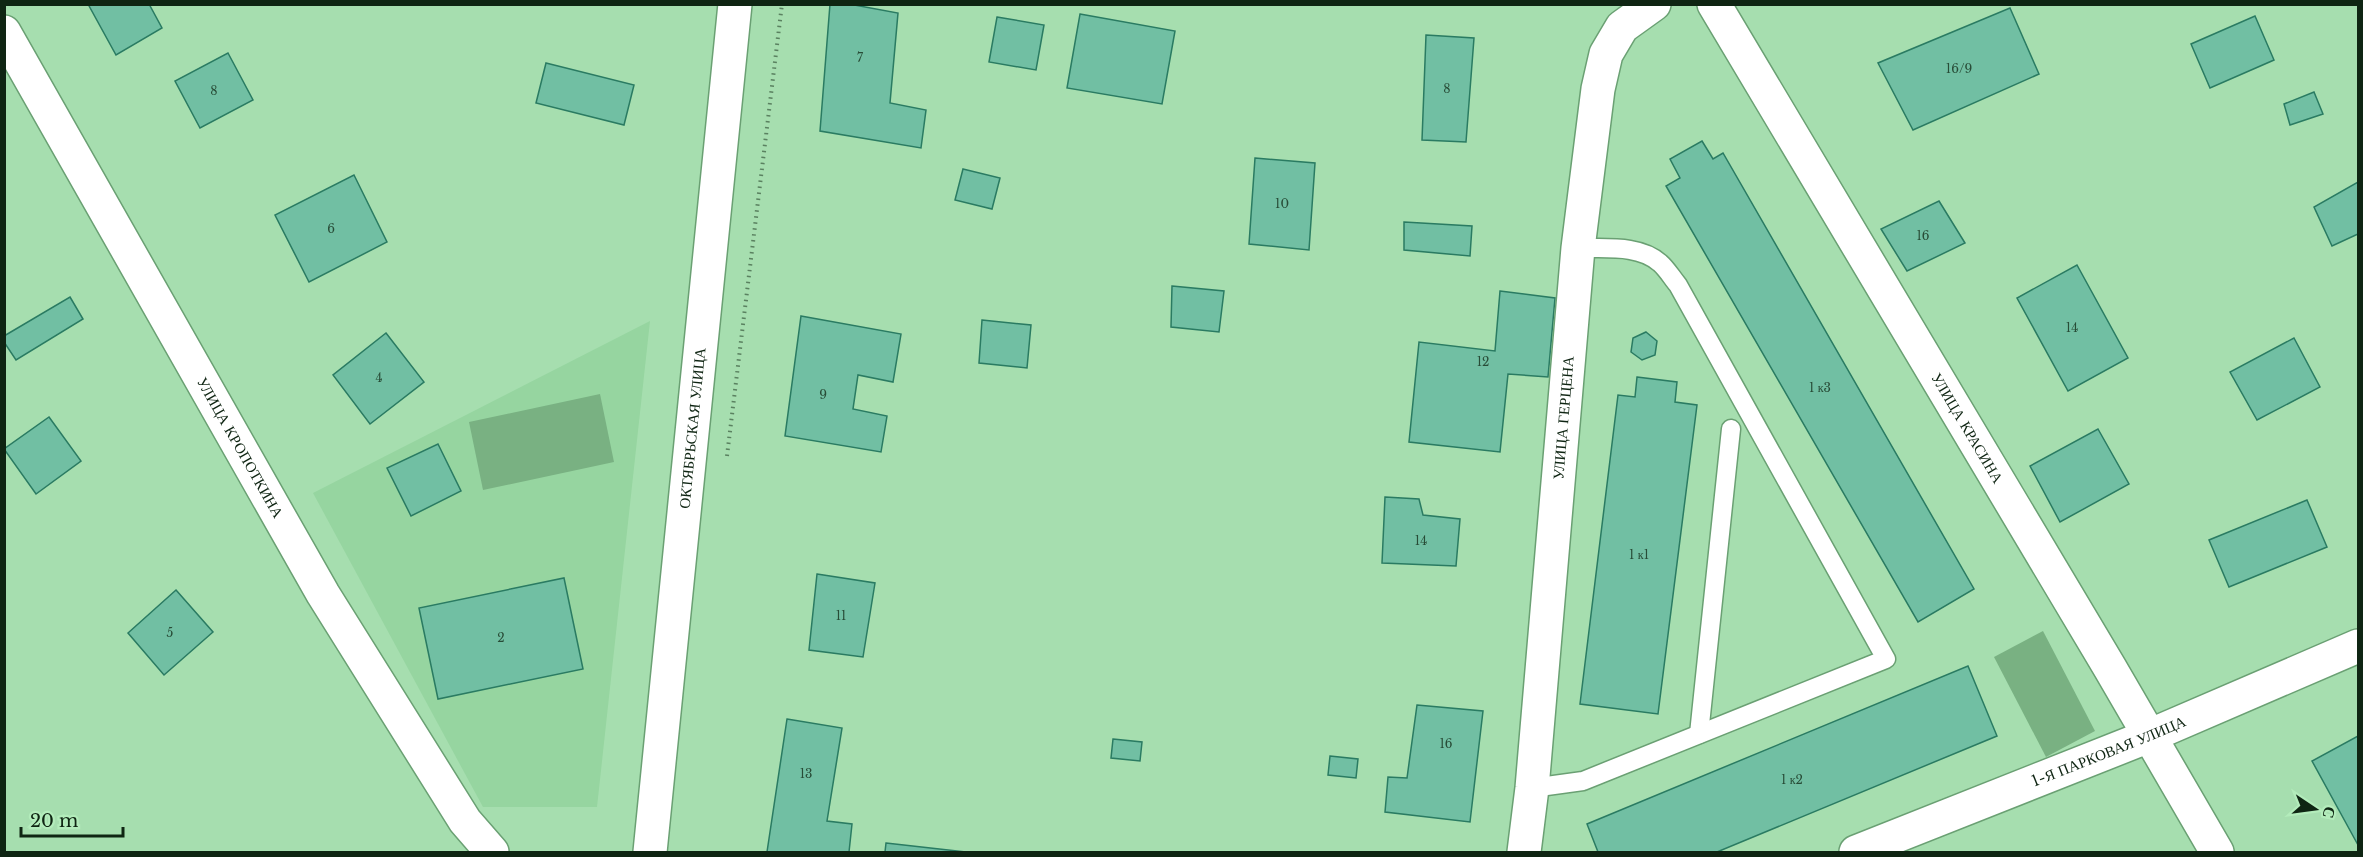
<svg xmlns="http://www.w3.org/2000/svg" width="2363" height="857" font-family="'Libre Baskerville',serif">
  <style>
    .built { fill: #96d5a0 }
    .green { fill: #79b182 }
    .building { fill: #71bfa3; stroke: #2a7b62; stroke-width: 1.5 }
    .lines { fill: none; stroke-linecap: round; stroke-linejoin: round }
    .service-casing { stroke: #6aa073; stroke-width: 21 }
    .minor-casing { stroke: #6aa073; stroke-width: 36 }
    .tertiary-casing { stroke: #6aa073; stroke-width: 36 }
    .path { stroke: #5a8160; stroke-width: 4; stroke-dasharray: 1.5 4.5; stroke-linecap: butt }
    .service { stroke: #fff; stroke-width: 18 }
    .minor { stroke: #fff; stroke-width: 33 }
    .tertiary { stroke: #fff; stroke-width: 33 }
    .labels { text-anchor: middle; stroke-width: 6; stroke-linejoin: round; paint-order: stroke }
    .number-label { font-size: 12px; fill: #284c37 }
    .street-label { font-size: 15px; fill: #0f2513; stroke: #b3ecbb }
  </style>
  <rect width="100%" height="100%" fill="#a6deaf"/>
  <polygon class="built" points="650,321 597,807 483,807 313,493"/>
  <g class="green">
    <polygon points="600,394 614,462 483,490 469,422"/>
    <polygon points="2043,631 2095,731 2046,757 1994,657"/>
  </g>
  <g class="building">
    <polygon points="88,4 149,4 162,28 116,55"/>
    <polygon points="830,4 849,4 898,13 890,103 926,110 921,148 820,131"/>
    <polygon points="2010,8 2039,74 1913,130 1878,63"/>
    <polygon points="1080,14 1175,31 1162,104 1067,88"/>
    <polygon points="2255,16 2274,60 2210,88 2191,44"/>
    <polygon points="997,17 1044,25 1036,70 989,62"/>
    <polygon points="1426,35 1474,38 1466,142 1422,140"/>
    <polygon points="228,53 253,100 200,128 175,81"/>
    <polygon points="546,63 634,85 624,125 536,103"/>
    <polygon points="2314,92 2323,114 2290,125 2284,104"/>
    <polygon points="1702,141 1713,159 1723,153 1974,589 1918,622 1666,186 1680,178 1670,159"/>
    <polygon points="1255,158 1315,163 1309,250 1249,244"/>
    <polygon points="963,169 1000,178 992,209 955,200"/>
    <polygon points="354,175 387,242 309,282 275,215"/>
    <polygon points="2358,182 2358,234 2332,246 2314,207"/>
    <polygon points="1939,201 1965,243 1907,271 1881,229"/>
    <polygon points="1404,222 1472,226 1470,256 1404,250"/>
    <polygon points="2077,265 2128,358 2068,391 2017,298"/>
    <polygon points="1172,286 1224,291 1219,332 1171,327"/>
    <polygon points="1500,291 1555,298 1548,377 1508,374 1500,452 1409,442 1419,342 1495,351"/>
    <polygon points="70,297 83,319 16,360 4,342 4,336"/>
    <polygon points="801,316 901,334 893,382 858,375 853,409 887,416 881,452 785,436"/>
    <polygon points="982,320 1031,325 1027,368 979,363"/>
    <polygon points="1646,332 1657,341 1655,355 1642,360 1631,352 1633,338"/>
    <polygon points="386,333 424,382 370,424 333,375"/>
    <polygon points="2294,338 2320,387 2257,420 2230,372"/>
    <polygon points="1637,377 1677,382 1675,402 1697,405 1658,714 1580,704 1618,395 1635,397"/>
    <polygon points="49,417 81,461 36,494 4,449"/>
    <polygon points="2098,429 2129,484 2060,522 2030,466"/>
    <polygon points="438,444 461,491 411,516 387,468"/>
    <polygon points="1385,497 1419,499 1423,515 1460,519 1456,566 1382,563"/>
    <polygon points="2307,500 2327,547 2229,587 2209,540"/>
    <polygon points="817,574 875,583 863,657 809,650"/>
    <polygon points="564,578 583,669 438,699 419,608"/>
    <polygon points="176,590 213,632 164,675 128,633"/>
    <polygon points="1968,666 1997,736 1717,852 1598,852 1587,824"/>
    <polygon points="1417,705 1483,711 1470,822 1385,812 1388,777 1407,778"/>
    <polygon points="787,719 842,728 827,821 852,824 849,852 767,852"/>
    <polygon points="2358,736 2358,845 2312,761"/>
    <polygon points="1113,739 1142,742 1140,761 1111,758"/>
    <polygon points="1330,756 1358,759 1356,778 1328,775"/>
    <polygon points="886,843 966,852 885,852"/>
  </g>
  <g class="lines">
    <defs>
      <g id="service">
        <polyline points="1699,734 1731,429"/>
        <path d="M1532 788 1583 781 1886 659 1678 285C1672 278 1667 269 1660 263 1639 244 1604 249 1578 248"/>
      </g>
      <g id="minor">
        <path id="s1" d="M1714 4 2110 668 2217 852"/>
        <path id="s2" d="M4 32 323 594 465 821 492 852"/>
        <path id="s3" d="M1524 852 1532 788 1578 248 1598 89 1606 54 1622 27 1654 4"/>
      </g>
      <g id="tertiary">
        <path id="s4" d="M650 852 735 4"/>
        <path id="s5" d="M1856 852 2149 736 2358 646"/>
      </g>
    </defs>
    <use href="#service" class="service-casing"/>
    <use href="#minor" class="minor-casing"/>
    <use href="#tertiary" class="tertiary-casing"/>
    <polyline class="path" points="727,456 782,4"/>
    <use href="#service" class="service"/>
    <use href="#minor" class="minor"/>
    <use href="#tertiary" class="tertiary"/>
  </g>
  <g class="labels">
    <g class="number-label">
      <text x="860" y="62">7</text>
      <text x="1959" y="73">16/9</text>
      <text x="1447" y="93">8</text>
      <text x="214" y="95">8</text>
      <text x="1282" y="208">10</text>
      <text x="331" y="233">6</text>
      <text x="1923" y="240">16</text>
      <text x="2072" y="332">14</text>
      <text x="1483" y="366">12</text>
      <text x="379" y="382">4</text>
      <text x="1820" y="392">1 к3</text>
      <text x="823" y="399">9</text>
      <text x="1421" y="545">14</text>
      <text x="1639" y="559">1 к1</text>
      <text x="841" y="620">11</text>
      <text x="170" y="637">5</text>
      <text x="501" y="642">2</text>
      <text x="1446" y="748">16</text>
      <text x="806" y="778">13</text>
      <text x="1792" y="784">1 к2</text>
    </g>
    <g class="street-label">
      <text dy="5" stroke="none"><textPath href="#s3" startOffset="436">УЛИЦА ГЕРЦЕНА</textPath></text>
      <text dy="5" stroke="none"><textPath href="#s4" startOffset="426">ОКТЯБРЬСКАЯ УЛИЦА</textPath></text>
      <text dy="5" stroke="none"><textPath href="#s1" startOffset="494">УЛИЦА КРАСИНА</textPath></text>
      <text dy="5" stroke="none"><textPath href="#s2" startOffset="478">УЛИЦА КРОПОТКИНА</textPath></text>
      <text dy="5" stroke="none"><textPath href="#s5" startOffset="272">1-Я ПАРКОВАЯ УЛИЦА</textPath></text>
    </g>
  </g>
  <rect width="2363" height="857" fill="none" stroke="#0f2513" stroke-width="12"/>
  <g transform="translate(2315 809) rotate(103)" stroke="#b3ecbb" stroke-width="4.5" paint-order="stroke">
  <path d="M0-4.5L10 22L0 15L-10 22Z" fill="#0f2513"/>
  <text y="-9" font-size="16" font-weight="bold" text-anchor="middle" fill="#0f2513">С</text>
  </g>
  <path d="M21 827v9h102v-9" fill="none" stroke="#0f2513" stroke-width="3"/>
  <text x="30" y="827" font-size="18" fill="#0f2513" stroke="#b3ecbb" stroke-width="4.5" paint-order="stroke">20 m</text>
</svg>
